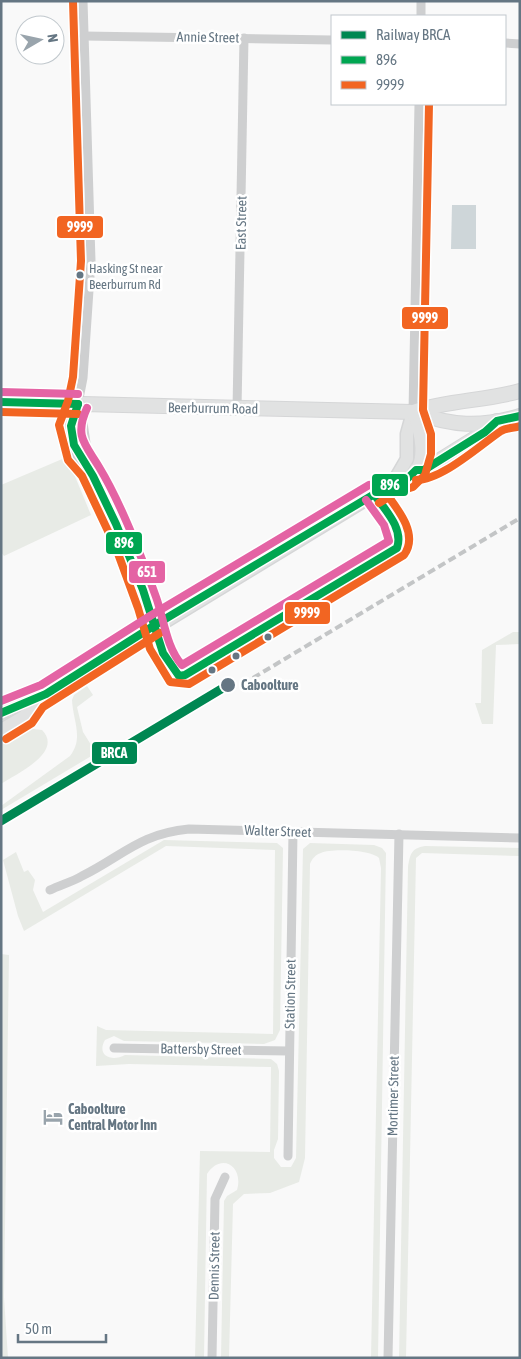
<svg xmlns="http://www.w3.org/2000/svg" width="521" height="1359" font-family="'Asap Condensed',sans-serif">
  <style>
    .green { fill: #e8ebe6 }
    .water { fill: #ced6d9 }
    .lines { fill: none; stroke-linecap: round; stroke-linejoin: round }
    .secondary-casing { stroke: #d5d6d7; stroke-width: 15 }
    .primary-casing { stroke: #d5d6d7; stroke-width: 16 }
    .street { stroke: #cecfd0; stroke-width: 9 }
    .secondary { stroke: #e1e2e2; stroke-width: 12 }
    .primary { stroke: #e1e2e2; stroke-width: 14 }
    .rail { stroke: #c3c5c6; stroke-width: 4; stroke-dasharray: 8 4; stroke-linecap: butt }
    .bus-1-casing { stroke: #fff; stroke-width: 11 }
    .bus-2-casing { stroke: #fff; stroke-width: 11 }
    .bus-3-casing { stroke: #fff; stroke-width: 11 }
    .bus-1 { stroke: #00a651; stroke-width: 8 }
    .bus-2 { stroke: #f26522; stroke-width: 8 }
    .bus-3 { stroke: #e463a4; stroke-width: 8 }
    .rail-1-casing { stroke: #fff; stroke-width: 12 }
    .rail-1 { stroke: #008752; stroke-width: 9 }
    .bus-dot { fill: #657683; stroke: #fff; stroke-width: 2 }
    .labels { text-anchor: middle; stroke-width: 5; stroke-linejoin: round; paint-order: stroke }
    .bus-label { font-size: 13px; fill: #657683; stroke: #fff; text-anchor: start }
    .street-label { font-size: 14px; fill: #657683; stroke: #fff }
    .stop-label { font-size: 14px; font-weight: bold; fill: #657683; stroke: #fff; text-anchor: start }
    .poi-label { font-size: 14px; font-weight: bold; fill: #657683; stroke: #fff; text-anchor: start }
    .line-badge { stroke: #fff; stroke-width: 2 }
    .badge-label { font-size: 14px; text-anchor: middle; font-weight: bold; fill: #fff }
  </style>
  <rect width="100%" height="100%" fill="#f9f9f9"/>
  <g class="green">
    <polygon points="67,457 91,515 4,556 1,552 1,485"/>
    <polygon points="513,632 520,632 520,644 496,645 493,724 482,724 475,703 481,703 482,650"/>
    <path d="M87 686 93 695 77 707 83 732 93 748 90 750 93 755 1 810V806L70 756C84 738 73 721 72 700L74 695Z"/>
    <path d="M24 728 42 730C64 752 16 774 1 784V743Z"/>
    <path d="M164 840 277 843 283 848 280 1030 275 1040 264 1044 124 1041 114 1036 105 1040C96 1056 112 1062 125 1055L271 1059 277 1064 279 1071 278 1139 274 1150V1158L281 1167H291L296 1158 303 849 310 843 374 845 382 848 386 853 378 1358H371L381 868 379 858C372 850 331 848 321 853 315 855 312 859 310 864L305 1158 299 1182 270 1193 244 1194 233 1204 229 1358H221L224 1201 227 1196 237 1190C244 1166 221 1152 207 1174L204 1358H195L200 1151 270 1152 271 1067 129 1064 96 1066 97 1026 106 1030 273 1034 275 850 166 846 24 931 18 916 3 860 16 852 24 872 28 870 35 880 33 890 43 912Z"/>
    <path d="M425 846 520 848V856L422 853 416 858 406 1358H399L408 867C410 855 411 848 425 846Z"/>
    <polygon points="1,954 9,955 4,1297 8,1358 1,1358"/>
  </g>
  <polygon class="water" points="452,205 476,205 476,249 451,249"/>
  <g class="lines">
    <defs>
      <g id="secondary">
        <polyline points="393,483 407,459 407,434 413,412"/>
        <path d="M1 713 17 704 36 700 393 483C398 481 404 481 408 478 430 466 420 429 413 412"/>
        <polyline points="1,730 25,716 36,700"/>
      </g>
      <g id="primary">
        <path d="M1 402 413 412C453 426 479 428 520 416"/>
        <path d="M413 412C448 400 485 401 520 391"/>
        <polyline points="416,470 424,470 485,432 497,421"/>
      </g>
    </defs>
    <use href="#secondary" class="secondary-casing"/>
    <use href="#primary" class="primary-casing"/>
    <g class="street">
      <polyline points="83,1 91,261 83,378 78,404 69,423 71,438 77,456 90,470"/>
      <polyline points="421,16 421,1"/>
      <polyline points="84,36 332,40"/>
      <polyline points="505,43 520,44"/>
      <polyline points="78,404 83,423 90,470 125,544 155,625"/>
      <polyline points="237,409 244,38"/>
      <polyline points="413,412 419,104"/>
      <polyline points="126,546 139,559 166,619"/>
      <path d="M50 890C60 885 72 882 82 876 124 855 139 834 189 829L520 838"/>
      <polyline points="114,1048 289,1051"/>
      <polyline points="288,1156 293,832"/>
      <polyline points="212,1358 215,1199 225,1177"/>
      <polyline points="388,1358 399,834"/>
    </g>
    <use href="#secondary" class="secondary"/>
    <use href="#primary" class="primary"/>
    <polyline class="rail" points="253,678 520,518"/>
    <defs>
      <g id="bus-1">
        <polyline points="1,402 78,404"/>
        <path d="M78 404 71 426 74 445 93 476 116 524 143 590 163 653 179 676 185 675 397 548C404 528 384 509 374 494"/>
        <polyline points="1,713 46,694 155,625 393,483 407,479 416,470 424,470 485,432 497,421 520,416"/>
      </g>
      <g id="bus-2">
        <path d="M73 1 81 261 73 377 68 401 59 425 68 460 82 476 116 548 138 608 150 649 170 682 189 684 404 555C420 533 395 506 382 488"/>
        <polyline points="1,412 78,414"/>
        <path d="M416 480C442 480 479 446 501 431 506 428 514 428 520 426"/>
        <polyline points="379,503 397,492 413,487 425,475 431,454 431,434 423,410 429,104"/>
        <polyline points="6,739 32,723 43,707 160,633"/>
      </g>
      <g id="bus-3">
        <polyline points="1,392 78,394"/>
        <path d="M87 408C74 436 85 444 99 467 121 503 142 558 156 597 164 619 166 647 182 665L389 541 384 525 366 500"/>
        <polyline points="1,701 41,685 150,616 369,485"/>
      </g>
    </defs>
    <use href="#bus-1" class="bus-1-casing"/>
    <use href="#bus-2" class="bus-2-casing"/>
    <use href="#bus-3" class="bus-3-casing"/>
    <use href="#bus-1" class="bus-1"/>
    <use href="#bus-2" class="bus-2"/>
    <use href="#bus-3" class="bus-3"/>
    <defs>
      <polyline id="rail-1" points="1,821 228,685"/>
    </defs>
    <use href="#rail-1" class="rail-1-casing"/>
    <use href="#rail-1" class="rail-1"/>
  </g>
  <defs>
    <symbol id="hotel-bare" viewBox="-9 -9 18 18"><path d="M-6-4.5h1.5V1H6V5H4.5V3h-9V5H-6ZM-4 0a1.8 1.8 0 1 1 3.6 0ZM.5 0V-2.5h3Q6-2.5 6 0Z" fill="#99a4ac" stroke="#fff" stroke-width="2.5" paint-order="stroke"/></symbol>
  </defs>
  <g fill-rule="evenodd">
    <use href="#hotel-bare" x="39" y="1103" width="28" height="28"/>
  </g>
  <g class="bus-dot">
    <circle cx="80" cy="275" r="4.5"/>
    <circle cx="268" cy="637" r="4.5"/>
    <circle cx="236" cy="656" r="4.5"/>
    <circle cx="212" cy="670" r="4.5"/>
    <circle cx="228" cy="685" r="8"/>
  </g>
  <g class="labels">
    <g class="bus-label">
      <text x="89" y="273">Hasking St near<tspan x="89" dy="16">Beerburrum Rd</tspan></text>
    </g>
    <g class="street-label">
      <text transform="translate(208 37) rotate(1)" y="5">Annie Street</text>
      <text transform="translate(241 223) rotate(-89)" y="5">East Street</text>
      <text transform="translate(213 408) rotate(1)" y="5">Beerburrum Road</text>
      <text transform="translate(278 831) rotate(2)" y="5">Walter Street</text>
      <text transform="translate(290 994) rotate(-89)" y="5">Station Street</text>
      <text transform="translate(201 1049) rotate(1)" y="5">Battersby Street</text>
      <text transform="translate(393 1096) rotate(-89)" y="5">Mortimer Street</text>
      <text transform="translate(214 1266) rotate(-89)" y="5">Dennis Street</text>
    </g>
    <g class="stop-label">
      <text x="241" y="690">Caboolture</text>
    </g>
    <g class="poi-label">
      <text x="68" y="1114">Caboolture<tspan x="68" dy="16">Central Motor Inn</tspan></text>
    </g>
  </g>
  <g class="line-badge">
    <rect x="56" y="215" width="48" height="24" rx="5" fill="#f26522"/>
    <rect x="401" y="306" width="48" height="24" rx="5" fill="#f26522"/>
    <rect x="371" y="473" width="38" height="24" rx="5" fill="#00a651"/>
    <rect x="105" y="531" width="38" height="24" rx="5" fill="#00a651"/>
    <rect x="128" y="560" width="38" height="24" rx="5" fill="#e463a4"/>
    <rect x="284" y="601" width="47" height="24" rx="5" fill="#f26522"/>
    <rect x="91" y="741" width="47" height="24" rx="5" fill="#008752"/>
  </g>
  <g class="badge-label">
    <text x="80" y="232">9999</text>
    <text x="425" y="323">9999</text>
    <text x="390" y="490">896</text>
    <text x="124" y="548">896</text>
    <text x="147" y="577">651</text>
    <text x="307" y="618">9999</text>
    <text x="114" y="758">BRCA</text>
  </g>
  <rect width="521" height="1359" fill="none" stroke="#657683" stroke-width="5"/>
  <rect x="331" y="15" width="175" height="90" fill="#ffffff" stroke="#c1c8cd"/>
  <rect x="341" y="31" width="25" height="8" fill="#008752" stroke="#c1c8cd"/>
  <text x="376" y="40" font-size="15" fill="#657683">Railway BRCA</text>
  <rect x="341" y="56" width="25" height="8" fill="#00a651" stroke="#c1c8cd"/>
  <text x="376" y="65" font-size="15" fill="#657683">896</text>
  <rect x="341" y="81" width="25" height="8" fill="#f26522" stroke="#c1c8cd"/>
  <text x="376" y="90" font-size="15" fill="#657683">9999</text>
  <g transform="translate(40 40) rotate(81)"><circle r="24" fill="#ffffff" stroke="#c1c8cd"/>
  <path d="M0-4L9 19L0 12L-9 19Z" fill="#99a4ac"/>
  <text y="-8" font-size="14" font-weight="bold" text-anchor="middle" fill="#657683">N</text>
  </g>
  <path d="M18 1334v8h88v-8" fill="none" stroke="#657683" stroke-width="2.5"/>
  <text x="25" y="1334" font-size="15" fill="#657683" stroke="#ffffff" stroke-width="4" paint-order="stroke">50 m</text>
</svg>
